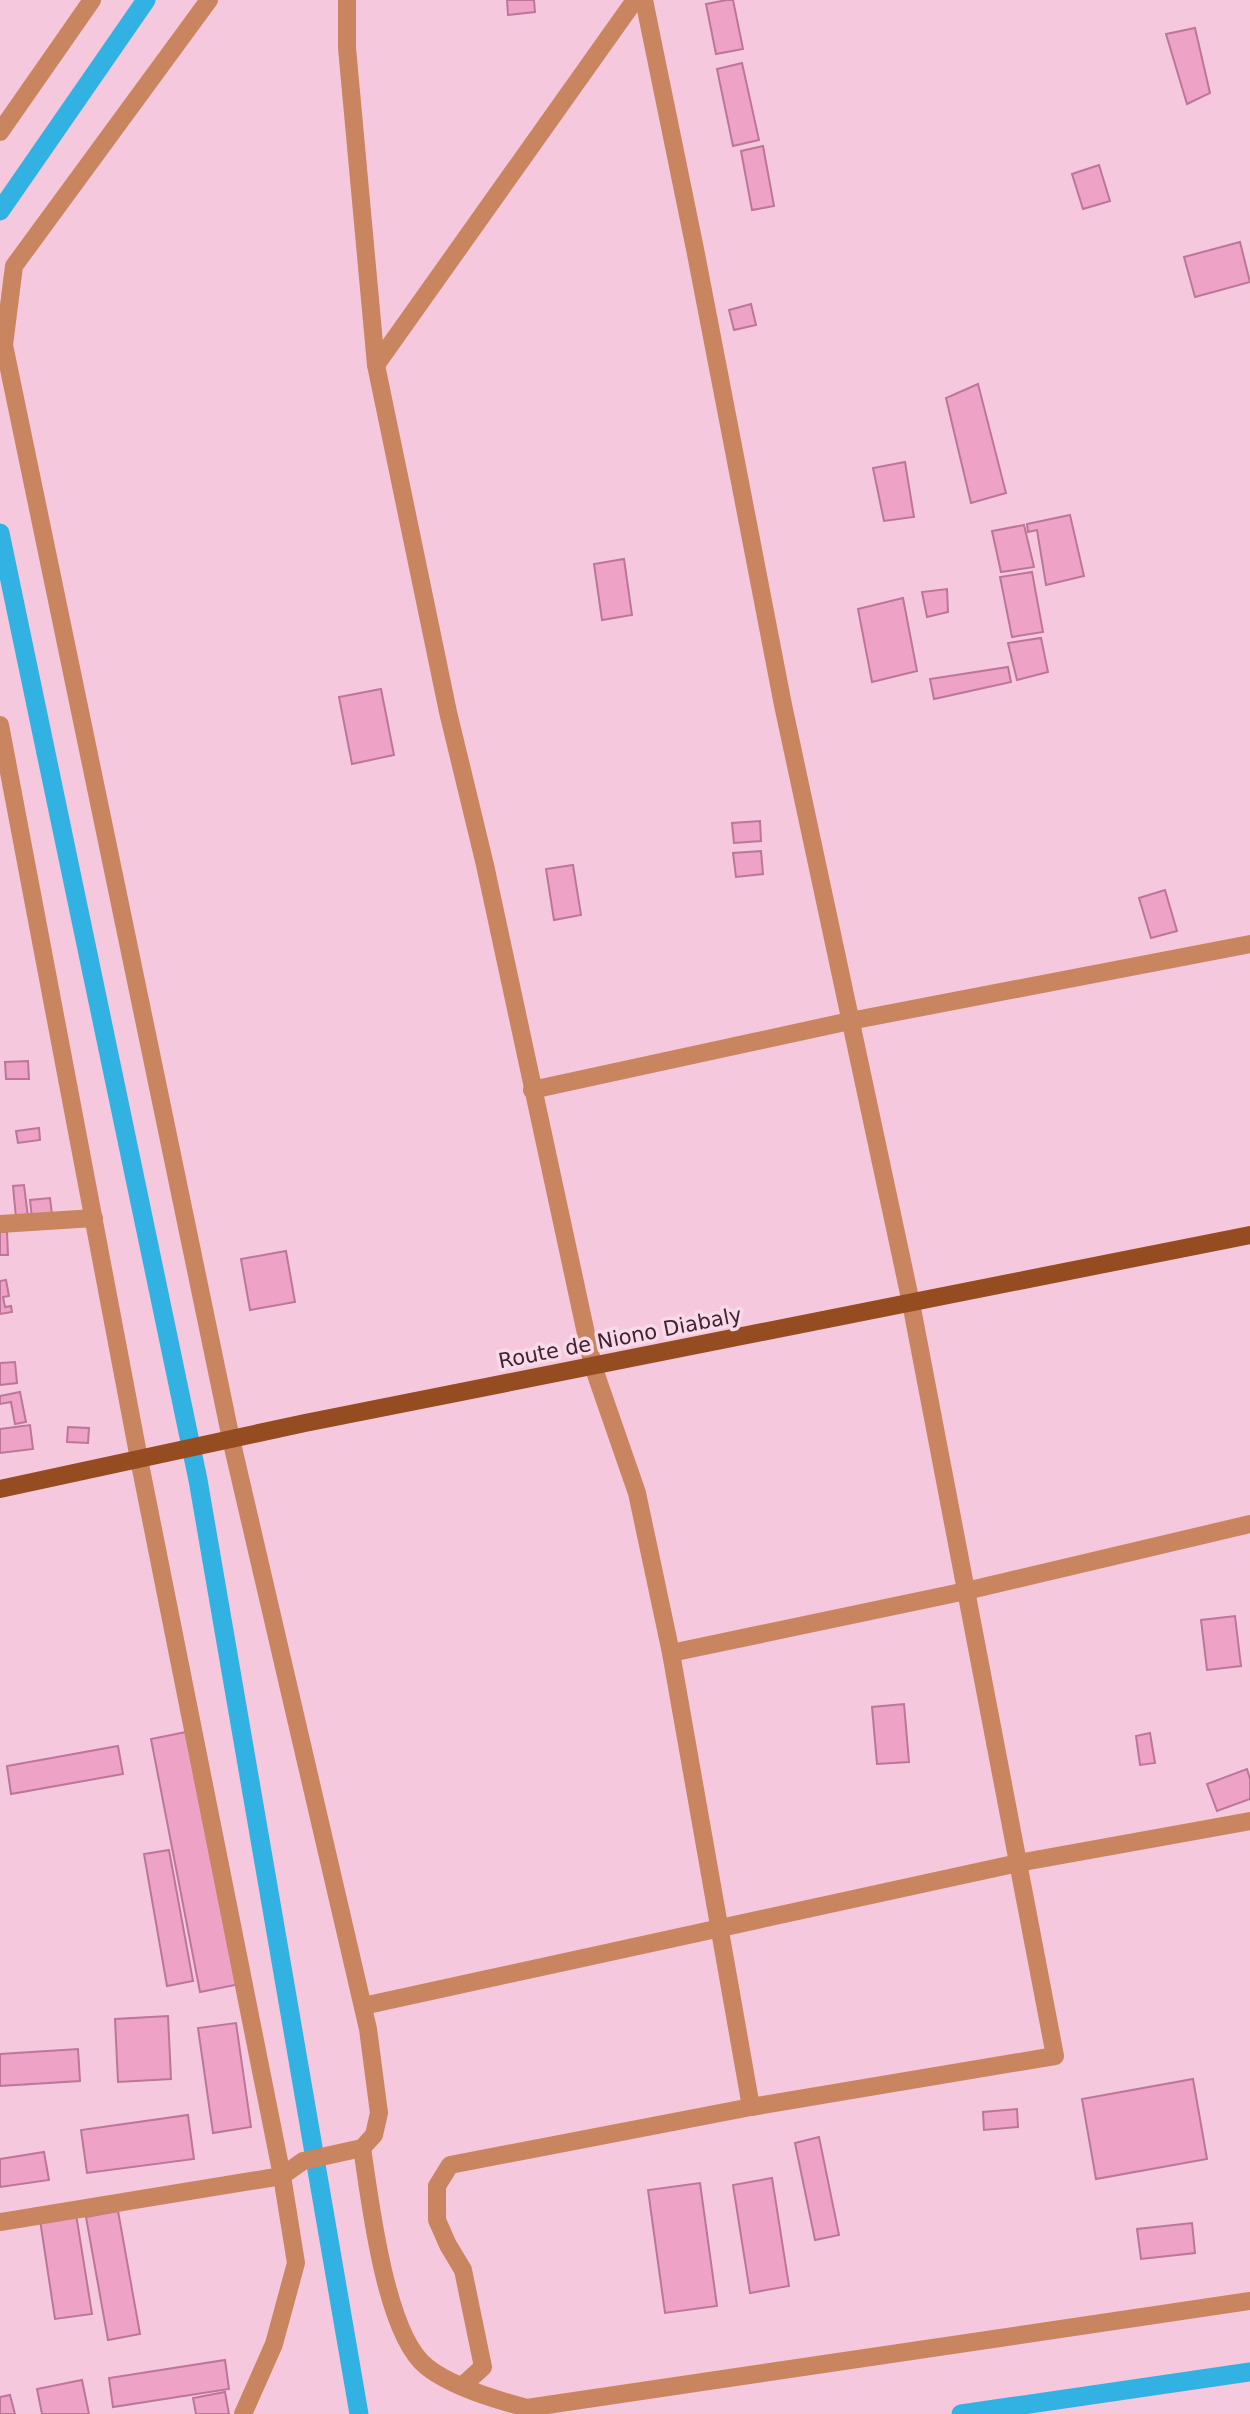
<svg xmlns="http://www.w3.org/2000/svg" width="1250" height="2414" font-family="'DejaVu Sans',sans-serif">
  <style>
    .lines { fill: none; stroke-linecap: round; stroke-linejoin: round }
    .canal { stroke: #31b2e3; stroke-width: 19 }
    .building { fill: #eda2c6; stroke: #bc7698; stroke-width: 2 }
    .minor { stroke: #c9855f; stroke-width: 18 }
    .major { stroke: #954c20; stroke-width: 18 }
    .labels { text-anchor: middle; stroke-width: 7; stroke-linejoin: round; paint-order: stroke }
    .street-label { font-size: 21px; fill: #402332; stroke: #f9dae8 }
  </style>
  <rect width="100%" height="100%" fill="#f6c8dd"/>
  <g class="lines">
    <g class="canal">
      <polyline points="0,211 146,0"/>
      <polyline points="0,533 198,1480 359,2414"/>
      <polyline points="961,2414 1250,2372"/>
    </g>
  </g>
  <g class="building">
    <polygon points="507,0 534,0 535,12 508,15"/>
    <polygon points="727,0 733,0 743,49 716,54 706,4"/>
    <polygon points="1195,28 1210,93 1187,104 1166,34"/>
    <polygon points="742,63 759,140 733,146 717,69"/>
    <polygon points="763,146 774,206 752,210 741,151"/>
    <polygon points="1099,165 1110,201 1083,209 1072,174"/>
    <polygon points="1240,242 1250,282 1195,297 1184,257"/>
    <polygon points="751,304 756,325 734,330 729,310"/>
    <polygon points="978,384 1006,493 971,503 946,398"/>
    <polygon points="905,462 914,517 884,521 873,468"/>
    <polygon points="1070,515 1084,576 1046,585 1037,530 1028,532 1027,524"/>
    <polygon points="1024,525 1034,567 1001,572 992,531"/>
    <polygon points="624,559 632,615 602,620 594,564"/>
    <polygon points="1032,572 1043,632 1012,637 1000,577"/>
    <polygon points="947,589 948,612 927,617 922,592"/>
    <polygon points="903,598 917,671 872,682 858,609"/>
    <polygon points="1041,638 1048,672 1017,680 1008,643"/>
    <polygon points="1008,667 1011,682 934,699 930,679"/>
    <polygon points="381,689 394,755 352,764 339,697"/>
    <polygon points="760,821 761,841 734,843 732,823"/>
    <polygon points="761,851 763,874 736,877 733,853"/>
    <polygon points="573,865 581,915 554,920 546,869"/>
    <polygon points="1165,890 1177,931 1151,938 1139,898"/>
    <polygon points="28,1061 29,1079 6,1079 5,1062"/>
    <polygon points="39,1128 40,1140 18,1143 16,1131"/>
    <polygon points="24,1185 28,1217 16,1218 13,1186"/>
    <polygon points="50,1198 52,1215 32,1218 30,1200"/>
    <polygon points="0,1232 7,1232 8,1255 0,1255"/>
    <polygon points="286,1251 295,1302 250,1310 241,1259"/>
    <polygon points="6,1280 9,1296 3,1297 5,1307 11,1306 12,1312 0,1314 0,1281"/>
    <polygon points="15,1362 17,1383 0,1385 0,1363"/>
    <polygon points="20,1392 26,1422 15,1424 11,1402 0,1404 0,1396"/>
    <polygon points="30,1425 33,1449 0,1453 0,1429"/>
    <polygon points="68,1427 89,1428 88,1443 67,1442"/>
    <polygon points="1235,1616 1241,1666 1207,1670 1201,1620"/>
    <polygon points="904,1704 909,1762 877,1764 872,1707"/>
    <polygon points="191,1731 240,1984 200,1992 151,1739"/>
    <polygon points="1150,1733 1155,1763 1140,1765 1136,1736"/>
    <polygon points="118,1746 123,1774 11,1794 7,1766"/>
    <polygon points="1247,1769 1250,1779 1250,1799 1217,1811 1207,1784"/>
    <polygon points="169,1850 193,1981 167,1986 144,1854"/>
    <polygon points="168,2016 171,2079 118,2082 115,2019"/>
    <polygon points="236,2023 251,2127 213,2133 198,2028"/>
    <polygon points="78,2049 80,2081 0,2086 0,2054"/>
    <polygon points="1193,2079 1207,2159 1096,2179 1082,2099"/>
    <polygon points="1017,2109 1018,2127 984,2130 983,2112"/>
    <polygon points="188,2115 194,2159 87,2173 81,2130"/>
    <polygon points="819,2137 839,2235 815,2240 795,2143"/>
    <polygon points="44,2152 49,2180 0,2187 0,2159"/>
    <polygon points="772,2178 789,2286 750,2293 733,2185"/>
    <polygon points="700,2183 717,2306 665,2313 648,2190"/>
    <polygon points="118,2211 140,2334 108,2340 86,2217"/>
    <polygon points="76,2214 92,2314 55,2319 40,2220"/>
    <polygon points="1192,2223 1195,2253 1141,2259 1137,2229"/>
    <polygon points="225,2360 229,2389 113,2407 109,2378"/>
    <polygon points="82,2380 89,2414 42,2414 37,2389"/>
    <polygon points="225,2392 229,2414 196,2414 193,2398"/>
    <polygon points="10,2395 15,2414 0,2414 0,2397"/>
  </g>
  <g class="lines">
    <g class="minor">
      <polyline points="347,0 347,48 376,365 448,712 485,865 593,1366 637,1493 671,1653 751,2107"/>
      <polyline points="0,132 92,0"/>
      <polyline points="376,365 635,0"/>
      <polyline points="0,725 139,1459 282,2176 296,2263 274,2344 243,2414"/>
      <polyline points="532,1090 850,1021 1250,944"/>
      <polyline points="0,1224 94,1218"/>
      <polyline points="671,1653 966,1591 1250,1524"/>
      <polyline points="363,2006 1018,1863 1250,1821"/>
      <path d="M362 2148C370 2200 385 2335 427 2367 452 2387 497 2400 527 2408L1250 2301"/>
      <polyline points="0,2222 282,2176 303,2161 362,2148 374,2135 379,2113 368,2029 231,1439 4,345 14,266 209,0"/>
      <polyline points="462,2386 483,2367 463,2270 448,2245 437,2220 437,2186 450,2165 751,2107 1055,2056 911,1303 783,705 695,249 644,0"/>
    </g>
    <polyline class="major" points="0,1489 305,1423 1250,1235"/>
  </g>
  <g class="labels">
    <g class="street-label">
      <text transform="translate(620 1338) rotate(-11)" y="7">Route de Niono Diabaly</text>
    </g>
  </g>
</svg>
